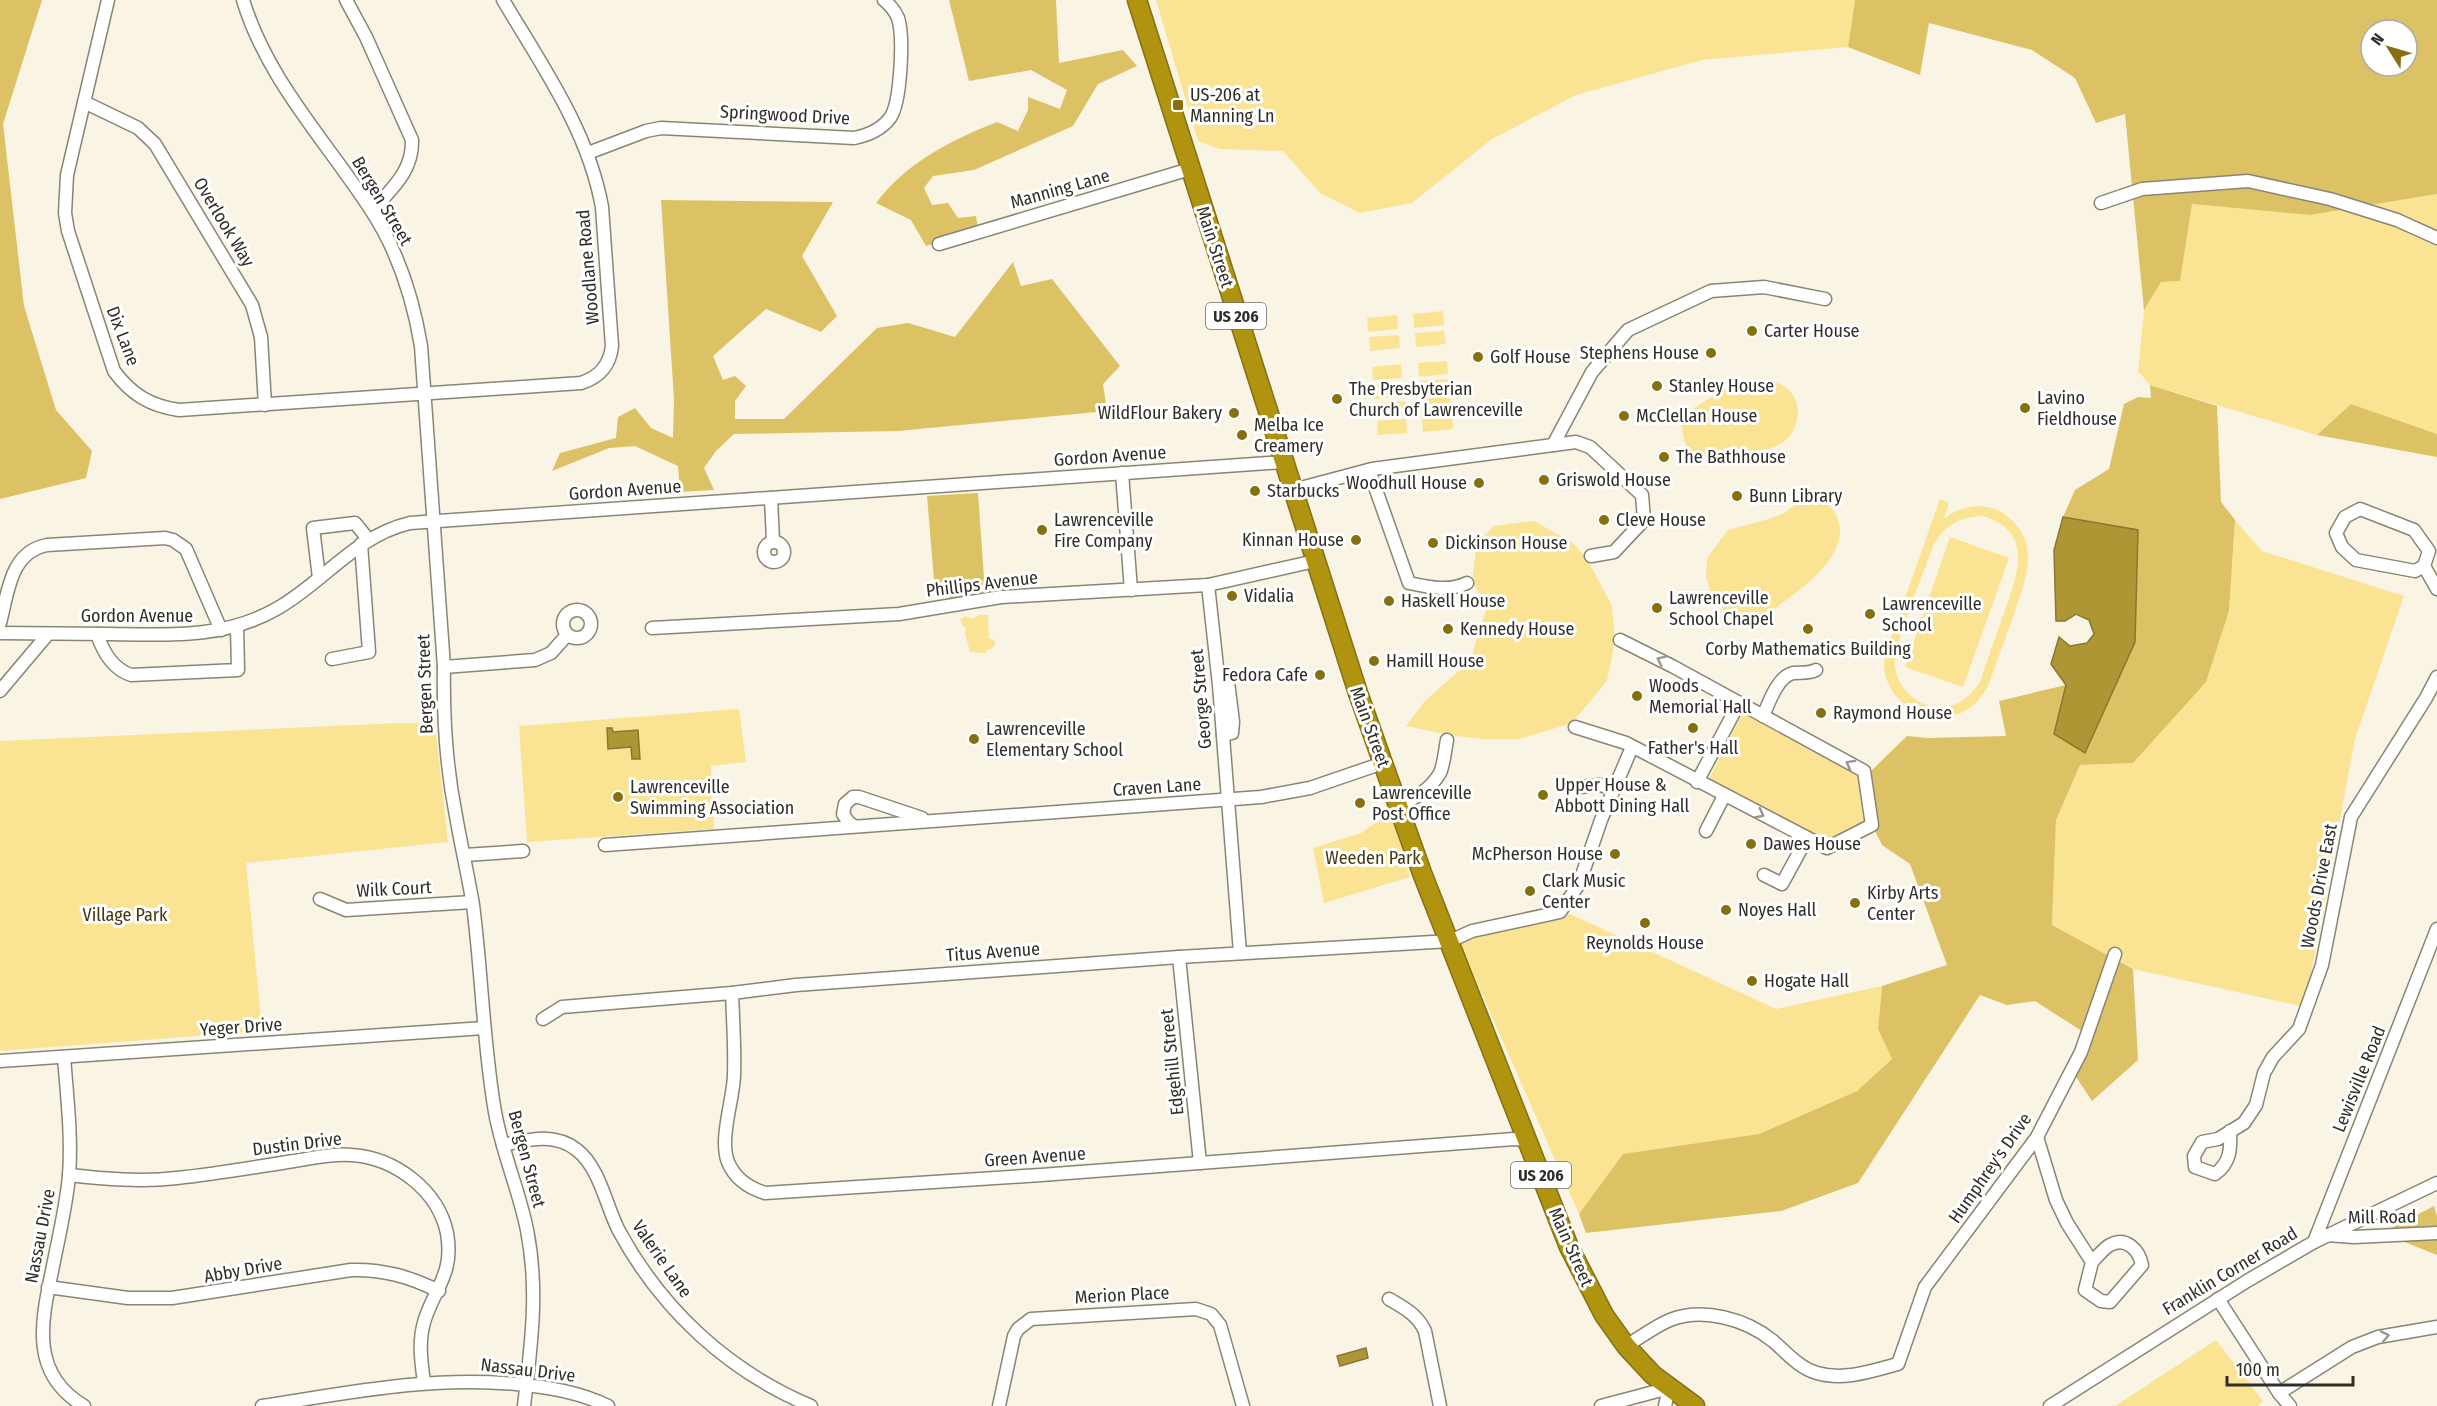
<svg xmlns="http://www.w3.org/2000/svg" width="2437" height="1406" font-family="'Fira Sans Condensed',sans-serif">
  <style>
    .green { fill: #fae494; fill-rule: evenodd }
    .forest { fill: #dcc265; fill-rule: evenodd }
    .water { fill: #af9635; stroke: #897731; stroke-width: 1.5 }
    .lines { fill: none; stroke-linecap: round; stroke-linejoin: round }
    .minor-casing { stroke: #898576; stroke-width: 15 }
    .highway-casing { stroke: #837017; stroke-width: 21 }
    .minor { stroke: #fff; stroke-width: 12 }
    .highway { stroke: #b0930e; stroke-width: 18 }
    .oneway { stroke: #979694 }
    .poi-dot { fill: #856f0e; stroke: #fff; stroke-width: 2 }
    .labels { text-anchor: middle; stroke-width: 6; stroke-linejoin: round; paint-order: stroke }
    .shield { fill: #fff; stroke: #6d6d68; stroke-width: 1.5 }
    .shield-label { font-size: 16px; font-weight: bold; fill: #2f2e28 }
    .poi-label { font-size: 18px; fill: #2f2e28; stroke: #fff; text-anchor: start }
    .street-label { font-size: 18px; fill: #2f2e28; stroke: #fff }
    .park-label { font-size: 18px; fill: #433910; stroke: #fff }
  </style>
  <rect width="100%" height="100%" fill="#f9f4e4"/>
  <g class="green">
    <polygon points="1156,0 1855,0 1848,47 1702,60 1576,95 1492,139 1412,203 1360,213 1320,193 1283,151 1219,149 1198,141"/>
    <polygon points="2437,194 2437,434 2351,404 2317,435 2150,385 2138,371 2144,310 2161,282 2180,281 2192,204 2310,215"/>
    <polygon points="1443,311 1444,325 1414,328 1413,314"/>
    <polygon points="1397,315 1398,329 1368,332 1367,318"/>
    <polygon points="1444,331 1446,344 1416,347 1415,333"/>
    <polygon points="1399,335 1400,348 1370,351 1369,337"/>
    <polygon points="1447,361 1448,374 1419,377 1418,363"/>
    <polygon points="1401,364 1402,378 1373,380 1372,367"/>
    <polygon points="1449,379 1450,393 1420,395 1419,381"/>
    <polygon points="1403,382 1404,396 1374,399 1373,385"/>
    <path d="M1749 382C1758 382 1769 380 1777 383 1806 393 1803 431 1779 445 1766 452 1749 451 1734 452 1726 453 1720 456 1712 457 1685 461 1682 438 1682 418 1702 402 1724 387 1749 382Z"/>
    <polygon points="1450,397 1451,411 1421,413 1420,399"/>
    <polygon points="1405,401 1406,415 1376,417 1375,403"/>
    <polygon points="1452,415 1453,429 1423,432 1422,418"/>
    <polygon points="1406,419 1407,433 1378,435 1377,421"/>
    <path d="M1804 498H1820C1824 502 1831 506 1834 511 1863 558 1779 604 1749 626L1732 622 1711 593 1706 577 1707 558 1728 530 1769 519 1784 513Z"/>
    <path d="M1940 499 1949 503 1944 518C1960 507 1983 501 2001 512 2045 540 2025 581 2012 620 2004 642 1996 664 1988 686 1982 696 1974 707 1963 712 1929 726 1886 705 1884 665 1884 658 1887 650 1889 643ZM1983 516C2037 533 2016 578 2003 616 1995 638 1987 660 1980 682 1969 698 1958 707 1938 707 1927 707 1917 702 1909 694 1902 687 1896 677 1895 666 1893 645 1925 570 1933 546 1945 525 1959 517 1983 516Z"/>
    <polygon points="2235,520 2262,551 2404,596 2355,739 2305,1007 2133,969 2052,925 2056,819 2080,765 2133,763 2229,611"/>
    <polygon points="1534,521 1573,543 1587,559 1612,606 1615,640 1607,681 1572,723 1520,739 1482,739 1448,735 1406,726 1424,702 1470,661 1487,606 1472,582 1477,542 1494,526"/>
    <polygon points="1950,537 2009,558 1963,687 1905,667"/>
    <polygon points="979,615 988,615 989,638 994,640 995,644 992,649 987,649 986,653 970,652 965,633 966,627 963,627 960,619 966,616 973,619"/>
    <polygon points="739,709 746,762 711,766 714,829 527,842 519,726"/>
    <polygon points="1744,710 1860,773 1868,823 1827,844 1707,783"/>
    <polygon points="399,723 435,724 448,842 246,863 262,1031 0,1051 0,741"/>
    <polygon points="1391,812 1410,877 1324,903 1313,848 1361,833"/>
    <polygon points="1570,914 1776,1009 1882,986 1878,1029 1892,1059 1857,1091 1759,1134 1624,1154 1579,1214 1459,942"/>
    <polygon points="2216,1340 2263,1401 2258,1406 2115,1406"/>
  </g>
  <g class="forest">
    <polygon points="0,0 42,0 3,124 24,306 56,410 92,451 86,478 0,499"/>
    <path d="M949 0H1056L1059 63 1123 50 1137 66 1098 84 1073 126 974 170 933 176 924 188 932 205 948 203 958 218 976 216 978 229 926 246 911 220 876 203C906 163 951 140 997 122L1018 131 1028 110V97L1060 109 1067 90 1031 70 969 81Z"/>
    <path d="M1855 0H2437V194L2310 215 2192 204 2180 281 2161 282 2144 310 2125 114 2096 123 2075 78 2032 50 1929 23 1920 75 1848 47ZM2371 30H2407V66H2371Z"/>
    <polygon points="661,200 833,202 802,256 837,316 821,332 766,309 713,356 723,380 735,376 746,386 735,401 735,419 784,419 877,328 908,323 955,337 1013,262 1021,286 1052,279 1120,366 1103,384 1107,411 898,431 734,434 716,451 704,468 714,490 680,492 678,466 635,446 609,448 552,471 560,453 616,438 618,417 635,408 651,428 673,438 674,399"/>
    <polygon points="2150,385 2217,406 2221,502 2235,520 2229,611 2206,682 2133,763 2080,765 2056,820 2052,925 2133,969 2138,1060 2092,1101 2076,1077 2088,1035 2035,1001 2007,1005 1980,995 1858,1183 1781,1211 1586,1233 1579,1214 1623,1154 1759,1134 1857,1091 1892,1059 1878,1029 1882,986 1947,965 1910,864 1882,845 1872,825 1874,813 1871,771 1907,736 1927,738 2006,736 1999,701 2066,685 2054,734 2138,530 2063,517 2075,490 2109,469 2124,404 2138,397 2151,398"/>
    <polygon points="2351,404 2437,434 2437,457 2317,435"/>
    <polygon points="978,493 985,592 950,599 934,580 927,496"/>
    <polygon points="2434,1206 2437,1216 2437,1255 2382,1233"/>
  </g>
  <g class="water">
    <polygon points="2063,517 2138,530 2135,642 2085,753 2054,734 2066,685 2051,664 2059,637 2070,646 2087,643 2094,634 2089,620 2076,614 2065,621 2056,621 2054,550"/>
    <polygon points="607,728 612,728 613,732 638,730 640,759 632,759 631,747 608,749"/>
    <polygon points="1366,1348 1368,1358 1340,1366 1337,1356"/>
  </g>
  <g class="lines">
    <defs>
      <g id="minor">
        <path d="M108 0 67 175 65 213 68 231 114 371C131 394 150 406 179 410L581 383C600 377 610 365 612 346L602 207C588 130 542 66 503 0"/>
        <path d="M243 0C267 80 327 142 371 210 398 251 413 298 421 346L444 667C443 717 446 766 456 816 461 845 468 875 473 905 482 974 483 1043 495 1112 502 1152 519 1190 527 1230 539 1290 531 1346 524 1406"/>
        <path d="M346 0 366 37 412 140C413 172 391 189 372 211"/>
        <polyline points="84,102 138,128 155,144 252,305 261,337 265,405"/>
        <path d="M588 153 646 131 661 128 854 138C869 135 881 130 890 118 901 103 904 36 898 18 895 11 890 5 884 0"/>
        <polyline points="2101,203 2142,189 2248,181 2330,199 2397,220 2437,238"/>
        <polyline points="939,244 1190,169"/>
        <polyline points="1553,445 1576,442 1590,447 1642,495 1644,520 1614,552 1591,556"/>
        <path d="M1369 470 1409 583C1428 587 1449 592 1467 583"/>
        <polyline points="1122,473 1131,590"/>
        <polyline points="1293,490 1372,469 1553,445 1592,372 1628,330 1711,291 1764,287 1825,299"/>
        <polyline points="771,498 773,541"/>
        <circle cx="774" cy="552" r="10"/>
        <polyline points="2424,566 2415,571 2356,560 2342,547 2336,533 2345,517 2360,509 2414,530 2429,551 2424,566 2437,589"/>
        <polyline points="319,578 313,528 355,523 368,539"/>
        <polyline points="1208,585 1219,685 1240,953"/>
        <circle cx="577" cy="624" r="14"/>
        <path d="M0 623C8 593 10 552 47 545L165 538 173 540 186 549 221 630"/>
        <polyline points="652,628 899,614 1001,597 1208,585 1315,561"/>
        <path d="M0 633C36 633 73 634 109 634 168 635 225 639 278 608 325 581 355 536 410 523L1284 462"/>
        <path d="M97 634C103 652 113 669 131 675L238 670 237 626"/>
        <polyline points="332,659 369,652 361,544"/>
        <polyline points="444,667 535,660 551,653 567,635"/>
        <polyline points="1218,672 1227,674 1233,722 1232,733 1223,735"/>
        <polyline points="0,691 48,634"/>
        <path d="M1763 716C1769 703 1777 677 1793 673 1801 672 1808 674 1816 670"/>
        <polyline points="1575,727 1626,743 1827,848 1872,825 1864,771 1672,666 1620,640"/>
        <polyline points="1697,782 1739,703"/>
        <polyline points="1580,787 1600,785 1614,789"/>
        <path d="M1398 804C1415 800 1431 788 1440 773 1444 764 1445 750 1447 740"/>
        <polyline points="854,826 849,823 843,814 845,804 853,797 859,797 922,818"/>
        <polyline points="1706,831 1724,796"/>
        <polyline points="605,845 1261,797 1310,788 1383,763"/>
        <polyline points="465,855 523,851"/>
        <polyline points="1764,875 1782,884 1807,838"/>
        <polyline points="320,899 346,910 472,902"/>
        <polyline points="1179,957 1200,1163"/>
        <path d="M732 993C733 1021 735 1048 734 1076 733 1101 719 1139 728 1162 735 1179 749 1188 765 1193L1041 1175 1514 1139 1527 1140"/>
        <polyline points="543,1019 562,1007 732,993 796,985 1179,957 1450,941 1472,931 1560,912 1579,884 1601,820 1632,747"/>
        <path d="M64 1057C67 1096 72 1137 69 1176 66 1208 58 1240 52 1271 41 1323 30 1374 84 1406"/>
        <polyline points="0,1061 484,1028"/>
        <path d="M2230 1131C2231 1150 2230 1163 2215 1174L2195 1167 2194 1156 2202 1142 2218 1139 2244 1123 2256 1105 2264 1073 2273 1057 2299 1029 2322 965 2351 817 2426 698 2437 677"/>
        <path d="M2037 1137 2056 1200 2067 1223 2092 1262 2085 1290 2101 1301 2110 1302 2142 1265C2139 1250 2126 1236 2110 1245 2104 1248 2098 1256 2092 1262"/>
        <path d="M503 1145C528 1140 554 1132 577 1150 600 1168 606 1206 619 1231 662 1310 728 1371 811 1406"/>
        <path d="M69 1175C105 1179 141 1182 177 1178 216 1174 255 1167 294 1161 313 1158 333 1153 352 1155 395 1158 438 1190 447 1233 454 1273 436 1286 425 1319 418 1340 421 1361 424 1382"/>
        <polyline points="2327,1235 2354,1237 2437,1233"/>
        <polyline points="2314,1242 2437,929"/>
        <path d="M48 1287 128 1298H172L351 1270C384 1269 410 1277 439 1291"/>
        <path d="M1389 1299C1404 1308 1417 1314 1425 1331L1440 1406"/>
        <polyline points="2218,1299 2279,1393 2290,1406"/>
        <path d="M1626 1346C1640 1338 1655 1326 1670 1320 1703 1307 1746 1319 1773 1341 1787 1353 1799 1368 1817 1373 1845 1381 1871 1371 1898 1364L1925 1287 2037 1137 2081 1052 2115 954"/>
        <polyline points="2279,1393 2352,1347 2378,1337 2437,1327"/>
        <path d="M262 1406C348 1393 428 1376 516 1384 548 1387 579 1392 608 1406"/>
        <polyline points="999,1406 1014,1336 1018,1329 1031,1319 1196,1309 1211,1314 1220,1325 1243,1406"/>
        <polyline points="1601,1406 1669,1388 1665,1406"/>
        <polyline points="2050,1406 2247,1281 2314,1242 2437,1183"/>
      </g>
      <polyline id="highway" points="1137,0 1358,693 1422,873 1569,1247 1604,1315 1626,1346 1653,1375 1695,1406"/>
    </defs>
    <use href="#minor" class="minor-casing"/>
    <use href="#highway" class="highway-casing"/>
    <use href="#minor" class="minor"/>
    <use href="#highway" class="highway"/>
  </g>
  <defs><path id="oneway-chevron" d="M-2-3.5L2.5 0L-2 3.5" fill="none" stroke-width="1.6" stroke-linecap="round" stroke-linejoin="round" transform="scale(1.5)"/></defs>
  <g class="oneway">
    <use href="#oneway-chevron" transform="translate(1661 660) rotate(-154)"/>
    <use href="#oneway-chevron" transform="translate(1850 764) rotate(-151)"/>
    <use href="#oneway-chevron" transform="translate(1760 814) rotate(27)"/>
    <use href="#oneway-chevron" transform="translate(2385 1336) rotate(-11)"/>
  </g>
  <g class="poi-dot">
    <rect x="1172" y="99" width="12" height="12" rx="3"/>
    <circle cx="1752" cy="331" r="6"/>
    <circle cx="1711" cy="353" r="6"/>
    <circle cx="1478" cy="357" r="6"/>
    <circle cx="1657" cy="386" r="6"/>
    <circle cx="1337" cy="399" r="6"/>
    <circle cx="2025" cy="408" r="6"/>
    <circle cx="1234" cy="413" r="6"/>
    <circle cx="1624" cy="416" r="6"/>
    <circle cx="1242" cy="435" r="6"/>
    <circle cx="1664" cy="457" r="6"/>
    <circle cx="1544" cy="480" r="6"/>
    <circle cx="1479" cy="483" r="6"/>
    <circle cx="1255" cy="491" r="6"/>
    <circle cx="1737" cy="496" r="6"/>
    <circle cx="1604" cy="520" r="6"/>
    <circle cx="1042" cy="530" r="6"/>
    <circle cx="1356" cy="540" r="6"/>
    <circle cx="1433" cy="543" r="6"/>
    <circle cx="1232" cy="596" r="6"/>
    <circle cx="1389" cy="601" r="6"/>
    <circle cx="1657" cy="608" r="6"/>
    <circle cx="1870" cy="614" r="6"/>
    <circle cx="1448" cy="629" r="6"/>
    <circle cx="1808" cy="629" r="6"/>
    <circle cx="1374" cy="661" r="6"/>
    <circle cx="1320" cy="675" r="6"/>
    <circle cx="1637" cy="696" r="6"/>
    <circle cx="1821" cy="713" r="6"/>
    <circle cx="1693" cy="728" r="6"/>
    <circle cx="974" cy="739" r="6"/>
    <circle cx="1543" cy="795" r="6"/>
    <circle cx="618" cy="797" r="6"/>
    <circle cx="1360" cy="803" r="6"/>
    <circle cx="1751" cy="844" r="6"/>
    <circle cx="1615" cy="854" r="6"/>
    <circle cx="1530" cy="891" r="6"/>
    <circle cx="1855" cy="903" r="6"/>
    <circle cx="1726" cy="910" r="6"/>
    <circle cx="1645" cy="923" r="6"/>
    <circle cx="1752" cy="981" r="6"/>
  </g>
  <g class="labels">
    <g class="shield">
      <rect x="1206" y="303" width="60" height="26" rx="4.5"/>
      <rect x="1511" y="1162" width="60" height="26" rx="4.5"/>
    </g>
    <g class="shield-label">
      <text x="1236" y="322">US 206</text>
      <text x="1541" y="1181">US 206</text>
    </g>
    <g class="poi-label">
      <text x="1190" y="101">US-206 at<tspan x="1190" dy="21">Manning Ln</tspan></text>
      <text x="1764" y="337">Carter House</text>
      <text x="1699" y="359" text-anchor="end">Stephens House</text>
      <text x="1490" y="363">Golf House</text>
      <text x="1669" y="392">Stanley House</text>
      <text x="1349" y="395">The Presbyterian<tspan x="1349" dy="21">Church of Lawrenceville</tspan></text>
      <text x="2037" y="404">Lavino<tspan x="2037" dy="21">Fieldhouse</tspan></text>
      <text x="1222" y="419" text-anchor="end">WildFlour Bakery</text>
      <text x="1636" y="422">McClellan House</text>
      <text x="1254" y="431">Melba Ice<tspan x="1254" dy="21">Creamery</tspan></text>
      <text x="1676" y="463">The Bathhouse</text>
      <text x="1556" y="486">Griswold House</text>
      <text x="1467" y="489" text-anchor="end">Woodhull House</text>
      <text x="1267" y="497">Starbucks</text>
      <text x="1749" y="502">Bunn Library</text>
      <text x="1054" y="526">Lawrenceville<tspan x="1054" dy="21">Fire Company</tspan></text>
      <text x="1616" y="526">Cleve House</text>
      <text x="1344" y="546" text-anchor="end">Kinnan House</text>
      <text x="1445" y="549">Dickinson House</text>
      <text x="1244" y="602">Vidalia</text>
      <text x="1669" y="604">Lawrenceville<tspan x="1669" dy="21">School Chapel</tspan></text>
      <text x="1401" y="607">Haskell House</text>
      <text x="1882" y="610">Lawrenceville<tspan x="1882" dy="21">School</tspan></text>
      <text x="1460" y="635">Kennedy House</text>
      <text x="1808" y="655" text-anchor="middle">Corby Mathematics Building</text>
      <text x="1386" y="667">Hamill House</text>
      <text x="1308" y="681" text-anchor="end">Fedora Cafe</text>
      <text x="1649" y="692">Woods<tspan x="1649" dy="21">Memorial Hall</tspan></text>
      <text x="1833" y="719">Raymond House</text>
      <text x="986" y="735">Lawrenceville<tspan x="986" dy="21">Elementary School</tspan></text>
      <text x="1693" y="754" text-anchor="middle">Father's Hall</text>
      <text x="1555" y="791">Upper House &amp;<tspan x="1555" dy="21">Abbott Dining Hall</tspan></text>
      <text x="630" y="793">Lawrenceville<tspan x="630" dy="21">Swimming Association</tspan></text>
      <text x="1372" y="799">Lawrenceville<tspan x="1372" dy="21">Post Office</tspan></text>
      <text x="1763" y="850">Dawes House</text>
      <text x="1603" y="860" text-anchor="end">McPherson House</text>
      <text x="1542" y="887">Clark Music<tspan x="1542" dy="21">Center</tspan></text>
      <text x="1867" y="899">Kirby Arts<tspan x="1867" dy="21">Center</tspan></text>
      <text x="1738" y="916">Noyes Hall</text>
      <text x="1645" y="949" text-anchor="middle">Reynolds House</text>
      <text x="1764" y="987">Hogate Hall</text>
    </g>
    <g class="street-label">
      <text transform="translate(785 115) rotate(3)" y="6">Springwood Drive</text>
      <text transform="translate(1060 189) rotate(-16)" y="6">Manning Lane</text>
      <text transform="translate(382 201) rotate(59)" y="6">Bergen Street</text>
      <text transform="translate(224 222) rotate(59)" y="6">Overlook Way</text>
      <text transform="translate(1215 247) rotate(72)" y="6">Main Street</text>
      <text transform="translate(588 267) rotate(-95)" y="6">Woodlane Road</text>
      <text transform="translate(123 336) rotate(69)" y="6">Dix Lane</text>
      <text transform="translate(1110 456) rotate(-4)" y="6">Gordon Avenue</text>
      <text transform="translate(625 490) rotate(-4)" y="6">Gordon Avenue</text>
      <text transform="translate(982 584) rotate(-7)" y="6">Phillips Avenue</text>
      <text x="137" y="622">Gordon Avenue</text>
      <text transform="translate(425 684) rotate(-92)" y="6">Bergen Street</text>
      <text transform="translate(1201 699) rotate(-95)" y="6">George Street</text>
      <text transform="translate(1370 727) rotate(70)" y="6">Main Street</text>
      <text transform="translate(1157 787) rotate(-4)" y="6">Craven Lane</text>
      <text transform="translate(2319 886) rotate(-79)" y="6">Woods Drive East</text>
      <text transform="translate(394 889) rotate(-3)" y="6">Wilk Court</text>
      <text transform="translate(993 952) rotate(-4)" y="6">Titus Avenue</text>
      <text transform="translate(241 1027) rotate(-4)" y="6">Yeger Drive</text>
      <text transform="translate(1172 1062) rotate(-96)" y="6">Edgehill Street</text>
      <text transform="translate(2359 1079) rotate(-68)" y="6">Lewisville Road</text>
      <text transform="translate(297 1144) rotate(-7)" y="6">Dustin Drive</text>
      <text transform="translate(1035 1157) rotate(-4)" y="6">Green Avenue</text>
      <text transform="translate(527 1159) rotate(75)" y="6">Bergen Street</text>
      <text transform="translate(1990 1168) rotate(-55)" y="6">Humphrey's Drive</text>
      <text transform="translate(2382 1217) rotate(-1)" y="6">Mill Road</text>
      <text transform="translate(40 1236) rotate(-79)" y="6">Nassau Drive</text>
      <text transform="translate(1571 1247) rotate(66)" y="6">Main Street</text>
      <text transform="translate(662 1259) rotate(55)" y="6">Valerie Lane</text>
      <text transform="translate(243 1270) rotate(-10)" y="6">Abby Drive</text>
      <text transform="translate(2230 1271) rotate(-31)" y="6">Franklin Corner Road</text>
      <text transform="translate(1122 1295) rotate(-3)" y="6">Merion Place</text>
      <text transform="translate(528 1370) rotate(7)" y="6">Nassau Drive</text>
    </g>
    <g class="park-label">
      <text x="1373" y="864">Weeden Park</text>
      <text x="125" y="921">Village Park</text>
    </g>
  </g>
  <g transform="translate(2389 48) rotate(307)"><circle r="28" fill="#ffffff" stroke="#acaba9" stroke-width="1.5"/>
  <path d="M0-4.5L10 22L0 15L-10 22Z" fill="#856f0e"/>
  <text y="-9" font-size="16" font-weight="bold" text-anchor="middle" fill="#2f2e28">N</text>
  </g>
  <path d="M2227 1376v9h126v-9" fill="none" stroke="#2f2e28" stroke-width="3"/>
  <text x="2236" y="1376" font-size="18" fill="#2f2e28" stroke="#ffffff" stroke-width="4.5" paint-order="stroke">100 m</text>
</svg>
